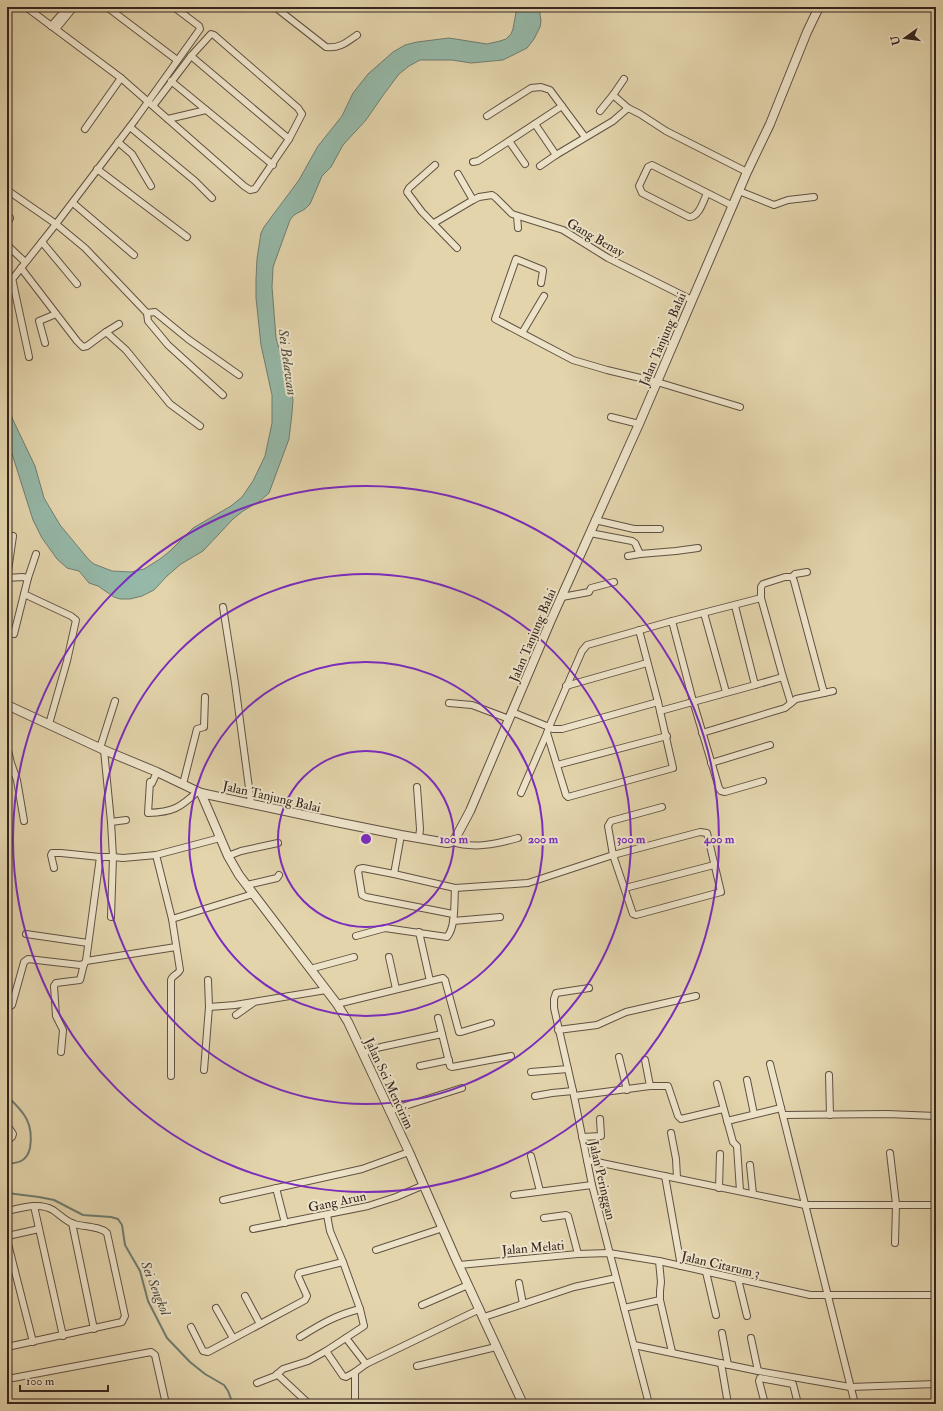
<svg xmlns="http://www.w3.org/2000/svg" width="943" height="1411" font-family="'IM FELL Double Pica',serif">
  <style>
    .water { fill: #95b8a8; stroke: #6f7d71 }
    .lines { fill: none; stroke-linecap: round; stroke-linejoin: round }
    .stream { stroke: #6f7d71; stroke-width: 2 }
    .minor-casing { stroke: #605142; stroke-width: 8 }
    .tertiary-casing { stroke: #605142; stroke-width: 10 }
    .minor { stroke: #ede3c9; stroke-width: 6 }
    .tertiary { stroke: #ede3c9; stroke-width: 8 }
    .ring { fill: none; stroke: #7b2cbf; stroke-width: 2 }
    .labels { text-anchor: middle; stroke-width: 4; stroke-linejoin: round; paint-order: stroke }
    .street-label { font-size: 13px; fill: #35251f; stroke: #ede3c9 }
    .water-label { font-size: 14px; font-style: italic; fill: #4d4a41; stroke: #ede3c9 }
    .centre { fill: #7b2cbf; stroke: #ede3c9; stroke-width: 2 }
    .ring-label { font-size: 12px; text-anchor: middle; font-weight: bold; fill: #7b2cbf; stroke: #ede3c9; stroke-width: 4; stroke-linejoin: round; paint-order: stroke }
  </style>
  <rect width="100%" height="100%" fill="#e3d4ac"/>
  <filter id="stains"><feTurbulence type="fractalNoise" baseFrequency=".005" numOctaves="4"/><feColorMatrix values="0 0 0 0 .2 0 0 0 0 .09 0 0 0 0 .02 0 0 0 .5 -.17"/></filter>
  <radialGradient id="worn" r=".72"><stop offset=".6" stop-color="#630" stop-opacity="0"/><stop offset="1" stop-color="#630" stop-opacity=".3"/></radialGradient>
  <polygon class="water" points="517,7 539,7 541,21 540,27 534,39 527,48 503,60 471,63 452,60 420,60 409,66 399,74 384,94 366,120 343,145 331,167 322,176 310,204 305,209 294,215 290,220 273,267 272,287 276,338 291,388 293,400 292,413 289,439 269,493 260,501 243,511 233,519 203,551 181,564 167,576 154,590 142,596 130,599 120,599 114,597 98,586 89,583 79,571 67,568 57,559 42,538 33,520 7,438 7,403 13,420 35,466 44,498 60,525 89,560 94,564 112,571 131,572 144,569 160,559 170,551 193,528 231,506 242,497 253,481 265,456 272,423 272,395 261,345 256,298 256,279 257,259 261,233 264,227 299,180 318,146 342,116 353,93 368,74 393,52 405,45 417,42 449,38 487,44 500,41 506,39 511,34 513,29"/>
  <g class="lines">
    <g class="stream">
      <path d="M7 1096C24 1112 34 1123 30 1148 27 1161 19 1163 7 1164"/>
      <polyline points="7,1193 39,1197 54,1200 83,1215 111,1217 118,1219 122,1225 125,1245 140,1271 148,1301 167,1338 190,1362 205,1374 224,1385 228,1391 233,1404"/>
    </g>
    <defs>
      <g id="minor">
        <polyline points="26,7 121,78 244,186 250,190 255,189 289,139 302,114 298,108 214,35 211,34 191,56 153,106"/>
        <polyline points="107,7 177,60"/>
        <path d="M275 7 326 47C339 49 347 42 357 35"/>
        <polyline points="51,26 68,7"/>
        <polyline points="56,29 74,7"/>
        <polyline points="191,56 289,139"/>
        <polyline points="171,81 273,165"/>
        <polyline points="613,95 624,79"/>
        <polyline points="600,111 613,95 628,108"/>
        <polyline points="487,116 531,88 541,87 550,90 585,137"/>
        <polyline points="168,119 206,110"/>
        <polyline points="535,124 556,155 613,121 628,108 640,114 666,131 747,172"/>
        <polyline points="130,127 195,181 212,198"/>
        <polyline points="85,129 121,78"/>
        <polyline points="118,142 132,154 151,186"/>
        <polyline points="473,162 478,161 509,141"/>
        <polyline points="525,164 509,141 562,106"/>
        <polyline points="435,165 409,188 407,192 422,212 457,248"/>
        <polyline points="540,166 556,155"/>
        <polyline points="97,169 187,237"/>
        <polyline points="458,174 473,200 479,197 492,195 495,197 512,214 563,230 608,258 692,300"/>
        <polyline points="7,190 56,224 85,248 147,313 148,321 168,345 223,395"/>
        <polyline points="739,191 774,205 788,200 814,197"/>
        <path d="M707 193C703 202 699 217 689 217L642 193 639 186 648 167 652 165 733 206"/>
        <polyline points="73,203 134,255"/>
        <polyline points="7,214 10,218 7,224"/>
        <polyline points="517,216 518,228"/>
        <polyline points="434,223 473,200"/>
        <polyline points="42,242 77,284"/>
        <polyline points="7,245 25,262"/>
        <polyline points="21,268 77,341 83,347 87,346 106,332 126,350 170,404 200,426"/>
        <polyline points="12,278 29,357"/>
        <polyline points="7,279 14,277 56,224 135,120 200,29 199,26 174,7"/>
        <polyline points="541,283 543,271 543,270 516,259 495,319 573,360 607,370 657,382 740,407"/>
        <polyline points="147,313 155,312 188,339 239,375"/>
        <polyline points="106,332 119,324"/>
        <polyline points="522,333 544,296"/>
        <polyline points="45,343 39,321 56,314"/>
        <polyline points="611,417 639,424"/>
        <polyline points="595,520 634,529 660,529"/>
        <polyline points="590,533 632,541 635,543 640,554 676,551 698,548"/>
        <polyline points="36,554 28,578 24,594 71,616 76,620 67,661 49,724"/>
        <polyline points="628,556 640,554"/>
        <polyline points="7,578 13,536"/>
        <polyline points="7,578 22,577 28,578"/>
        <polyline points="562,597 589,592 591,588 614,582"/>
        <polyline points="735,606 755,685 660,711 658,702 562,729 553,729 549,727 582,651 587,645 672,621 693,701 719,788 721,791 725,792 763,781"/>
        <polyline points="223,607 235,683 251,803"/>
        <polyline points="704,613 726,692"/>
        <polyline points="672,621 761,598"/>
        <polyline points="639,630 658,702"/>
        <polyline points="14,634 24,594"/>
        <polyline points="783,677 791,703"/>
        <polyline points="755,685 783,677 761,598 761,587 763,584 785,577 792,577 795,574 807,572"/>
        <polyline points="566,686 647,663"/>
        <polyline points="824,693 833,691"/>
        <polyline points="449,703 472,705 509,719"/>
        <polyline points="512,712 549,727 547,733 566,795 568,797 673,768 660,711"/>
        <polyline points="702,733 785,708 796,699 824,693 794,581 792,577"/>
        <polyline points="7,746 11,763 17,780 24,821"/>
        <polyline points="100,748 115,701"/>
        <polyline points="711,763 770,745"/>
        <polyline points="557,765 667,736"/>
        <path d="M157 772 152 783 150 782 148 813C173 812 180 808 198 791"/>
        <polyline points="183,784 197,729 204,727 205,697"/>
        <polyline points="417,787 420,829 419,838"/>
        <polyline points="521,793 547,733"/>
        <polyline points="111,822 126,820"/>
        <polyline points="401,835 394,874 455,888 528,883 613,855 700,832 707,833 721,892 636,915 633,914 613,855 608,826 611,821 662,807"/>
        <path d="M452 842C474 849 496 844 518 838"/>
        <polyline points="156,855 220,838"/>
        <polyline points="228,856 241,851 278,843"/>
        <polyline points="54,868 51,855 52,853 61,853 100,857"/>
        <polyline points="394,874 363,868 359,869 358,871 362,895 366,897 453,914"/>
        <polyline points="247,885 277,878 279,875"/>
        <polyline points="625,888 714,865"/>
        <path d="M111 917 113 857 123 858 156 855 172 919 180 970C178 975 172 975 171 980V1076"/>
        <polyline points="172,919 253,894"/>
        <polyline points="453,921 500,917"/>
        <polyline points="419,932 430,981"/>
        <polyline points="26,934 88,943"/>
        <path d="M356 936 385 928 447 937C456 927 454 901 455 888"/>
        <polyline points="389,957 396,989"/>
        <polyline points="86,961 100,857 113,857 111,822 104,750"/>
        <polyline points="310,969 354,957"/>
        <polyline points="589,988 556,993 554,999 554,1008 573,1091 592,1185 649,1404"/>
        <polyline points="337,1004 443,978 445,980 459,1032 461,1032 491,1023"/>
        <polyline points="209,1007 235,1005 326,990"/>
        <polyline points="7,1008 12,1005 24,962 28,959 80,965 84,964 86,961 176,947"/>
        <polyline points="236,1015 253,1003"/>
        <polyline points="438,1018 442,1034"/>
        <polyline points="558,1030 597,1025 626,1012 696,996"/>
        <polyline points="61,1052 63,1030 56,1016 54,986 56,983 80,980 84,964"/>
        <polyline points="363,1053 381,1047 442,1034 450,1066 452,1067 511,1056"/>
        <polyline points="619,1057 627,1090"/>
        <polyline points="770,1064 855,1404"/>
        <polyline points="420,1066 449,1060"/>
        <polyline points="204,1070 209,1007 208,980"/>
        <polyline points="531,1072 568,1069"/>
        <polyline points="829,1075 830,1115"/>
        <polyline points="747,1080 754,1114"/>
        <polyline points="717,1084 733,1142 737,1146 740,1191"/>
        <polyline points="650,1086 668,1086 678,1116 681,1119 723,1109"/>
        <polyline points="535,1096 552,1093 573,1091"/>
        <polyline points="574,1096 650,1086 645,1060"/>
        <polyline points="389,1111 462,1088"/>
        <polyline points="783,1115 887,1114 936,1116"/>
        <polyline points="727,1121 781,1108"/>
        <polyline points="7,1125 13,1134 12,1137 7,1141"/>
        <polyline points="671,1133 676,1159 677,1178"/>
        <polyline points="582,1137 601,1136 600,1119"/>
        <polyline points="890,1153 896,1204 895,1243"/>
        <polyline points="531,1156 540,1191"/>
        <polyline points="587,1160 805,1205 936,1205"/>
        <polyline points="750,1165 753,1194"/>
        <polyline points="665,1176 681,1266"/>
        <polyline points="276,1188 285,1223"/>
        <polyline points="719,1188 720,1154"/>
        <polyline points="514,1195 592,1185"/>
        <polyline points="223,1200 362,1169 409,1152"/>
        <polyline points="34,1206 63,1336"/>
        <path d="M7 1211C22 1208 39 1202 53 1210 60 1215 67 1222 74 1224 85 1227 99 1226 107 1233L125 1316 122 1322 7 1347"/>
        <polyline points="544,1218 566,1215 568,1216 578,1254"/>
        <polyline points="72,1223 94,1329"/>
        <polyline points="253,1229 368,1206 396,1197 424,1185"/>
        <polyline points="376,1250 443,1228"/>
        <polyline points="659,1261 661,1282 660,1291 660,1300 672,1352"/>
        <polyline points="343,1262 360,1309 364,1326 326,1351 343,1376 346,1377 355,1372"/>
        <polyline points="459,1265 578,1254 609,1253 659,1261 810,1295 936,1295"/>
        <polyline points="706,1272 716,1315"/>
        <polyline points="738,1279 747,1316"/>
        <polyline points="519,1283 523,1304"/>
        <polyline points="935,1295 936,1310"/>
        <polyline points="245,1296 260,1324"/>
        <polyline points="422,1305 468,1285"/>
        <polyline points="216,1308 233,1338"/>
        <polyline points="624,1308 660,1300"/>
        <polyline points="484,1317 574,1287 616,1278"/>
        <polyline points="191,1327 203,1351 208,1352 305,1300 307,1296 298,1276 299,1273 343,1262 330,1231 327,1215"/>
        <polyline points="722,1333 728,1365"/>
        <path d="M300 1337C321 1324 336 1315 360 1309"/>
        <polyline points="346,1338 366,1364"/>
        <polyline points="751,1338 758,1371"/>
        <polyline points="33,1342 7,1240 8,1237 12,1235 39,1229"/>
        <polyline points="634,1345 758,1371 850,1387 936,1384"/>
        <polyline points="721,1363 728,1404"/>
        <polyline points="417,1366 496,1347"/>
        <polyline points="277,1374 309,1404"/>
        <polyline points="13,1378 151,1352 155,1355 166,1404"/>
        <polyline points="257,1383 275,1376 283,1369 308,1361 326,1351"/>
        <polyline points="355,1404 355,1372 366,1364 480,1309"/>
        <polyline points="765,1404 759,1381 760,1378 793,1384 798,1404"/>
      </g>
      <g id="tertiary">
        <polyline points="7,705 104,750 157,772 201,793 341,823 401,835 447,843 452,842 455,839 470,811 551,620 639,424 747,172 770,124 807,32 819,7"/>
        <polyline points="201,793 228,856 239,875 337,1004 348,1022 409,1152 455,1257 523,1404"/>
      </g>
    </defs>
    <use href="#minor" class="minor-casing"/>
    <use href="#tertiary" class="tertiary-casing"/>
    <use href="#minor" class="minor"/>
    <use href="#tertiary" class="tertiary"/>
  </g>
  <g class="ring">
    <circle cx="366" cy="839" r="88"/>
    <circle cx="366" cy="839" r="177"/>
    <circle cx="366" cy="839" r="265"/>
    <circle cx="366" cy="839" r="353"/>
  </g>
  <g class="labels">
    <g class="street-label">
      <text transform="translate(596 237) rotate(30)" y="5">Gang Benay</text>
      <text transform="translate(662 339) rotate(-67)" y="5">Jalan Tanjung Balai</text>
      <text transform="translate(532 635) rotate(-67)" y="5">Jalan Tanjung Balai</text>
      <text transform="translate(272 796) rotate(13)" y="5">Jalan Tanjung Balai</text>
      <text transform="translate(390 1083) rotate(65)" y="5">Jalan Sei Mencirim</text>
      <text transform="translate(603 1180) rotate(77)" y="5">Jalan Peringgan</text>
      <text transform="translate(337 1201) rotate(-12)" y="5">Gang Arun</text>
      <text transform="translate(533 1247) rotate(-5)" y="5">Jalan Melati</text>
      <text transform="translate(721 1264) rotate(13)" y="5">Jalan Citarum 3</text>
    </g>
    <g class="water-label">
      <text transform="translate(288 362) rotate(82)" y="5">Sei Belawan</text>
      <text transform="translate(156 1288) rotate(68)" y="5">Sei Sengkol</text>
    </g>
  </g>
  <circle cx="366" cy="839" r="6" class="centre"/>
  <g class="ring-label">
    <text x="454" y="843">100 m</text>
    <text x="543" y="843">200 m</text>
    <text x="631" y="843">300 m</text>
    <text x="719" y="843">400 m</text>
  </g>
  <rect width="943" height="1411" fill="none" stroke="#e3d4ac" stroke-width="24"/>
  <rect x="8" y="8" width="927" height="1395" fill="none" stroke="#35251f" stroke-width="2"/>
  <rect x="12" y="12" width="919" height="1387" fill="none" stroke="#35251f"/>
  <g transform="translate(905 38) rotate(256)" stroke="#ede3c9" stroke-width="3" paint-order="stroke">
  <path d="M0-3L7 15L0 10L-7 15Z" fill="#35251f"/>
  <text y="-6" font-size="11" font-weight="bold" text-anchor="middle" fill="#35251f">U</text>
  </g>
  <path d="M20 1385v6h88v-6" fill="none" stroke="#35251f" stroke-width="2"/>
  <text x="26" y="1385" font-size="12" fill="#35251f" stroke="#ede3c9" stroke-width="3" paint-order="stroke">100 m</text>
  <rect width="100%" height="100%" filter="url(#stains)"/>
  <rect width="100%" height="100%" fill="url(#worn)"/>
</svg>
